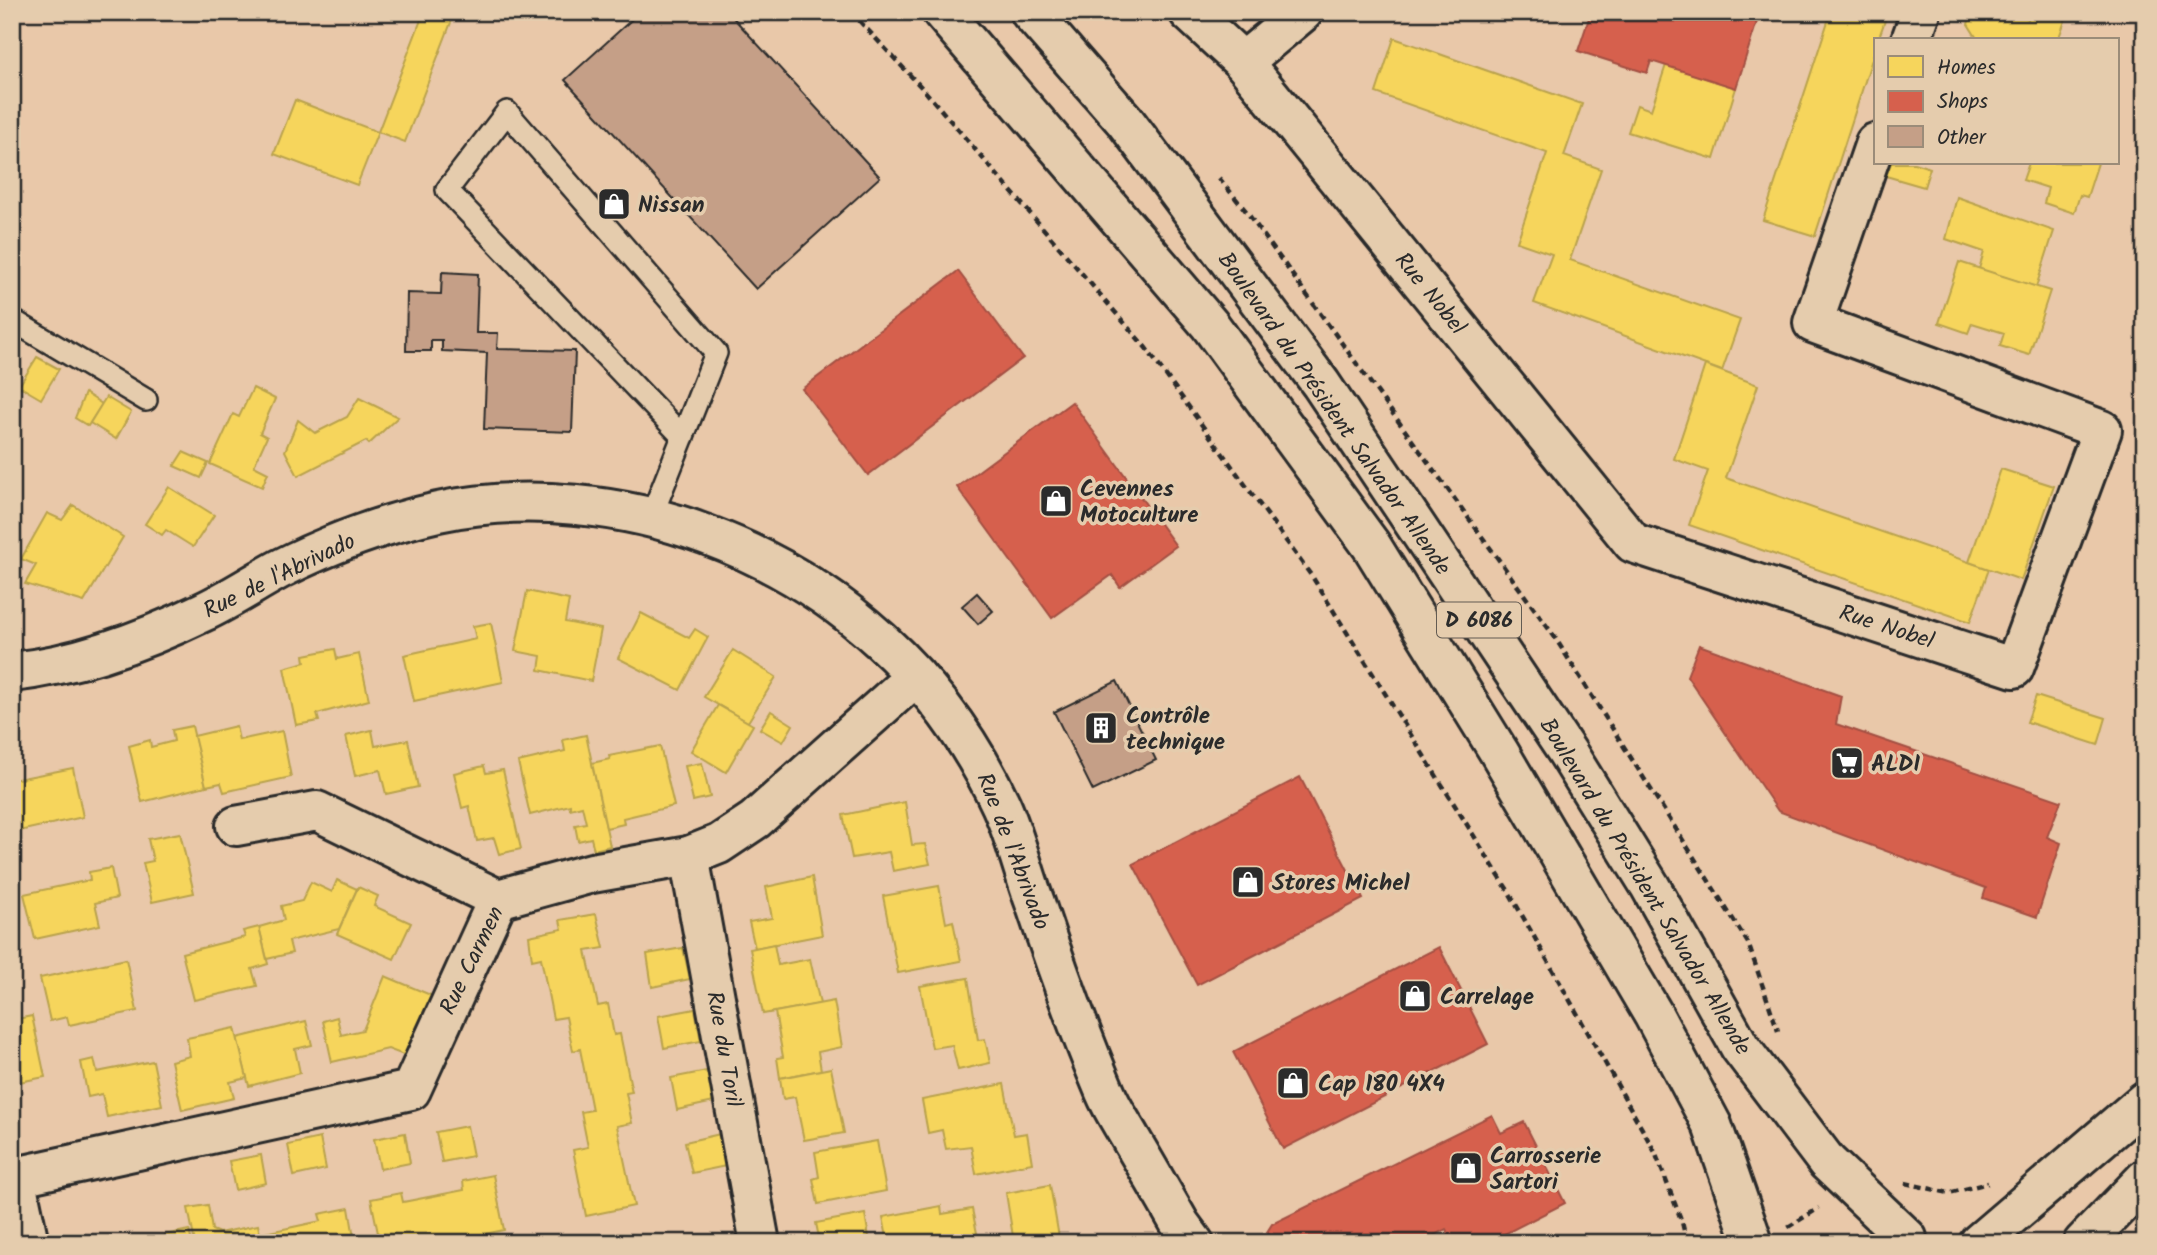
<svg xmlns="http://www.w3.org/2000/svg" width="2157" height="1255" font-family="Kalam,sans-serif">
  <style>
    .homes { fill: #f6d55c; stroke: #b9a24d; stroke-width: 2 }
    .shops { fill: #d6604d; stroke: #a35043; stroke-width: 2 }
    .building { fill: #c59f87; stroke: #2b2b2b; stroke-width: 2 }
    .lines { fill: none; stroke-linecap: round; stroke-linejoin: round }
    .lane-casing { stroke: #2b2b2b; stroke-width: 26 }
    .street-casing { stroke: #2b2b2b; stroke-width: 44 }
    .secondary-casing { stroke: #2b2b2b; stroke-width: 44 }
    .primary-casing { stroke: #2b2b2b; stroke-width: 44 }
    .path { stroke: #2b2b2b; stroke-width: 4.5; stroke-dasharray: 7 5; stroke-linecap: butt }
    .lane { stroke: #e5ccad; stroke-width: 21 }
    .street { stroke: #e5ccad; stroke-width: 38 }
    .secondary { stroke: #e5ccad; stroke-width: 38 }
    .primary { stroke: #e5ccad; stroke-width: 38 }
    .labels { text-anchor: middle; stroke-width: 7; stroke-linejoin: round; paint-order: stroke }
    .shield { fill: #e5ccad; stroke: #635b52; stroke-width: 2 }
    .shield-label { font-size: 21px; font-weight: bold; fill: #2b2b2b }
    .poi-label { font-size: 23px; font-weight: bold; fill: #2b2b2b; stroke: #e5ccad; text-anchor: start }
    .street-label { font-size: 23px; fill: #2b2b2b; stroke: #e5ccad }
  </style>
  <rect width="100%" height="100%" fill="#e9c8a9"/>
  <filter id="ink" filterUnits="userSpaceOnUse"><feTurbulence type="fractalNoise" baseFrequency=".0143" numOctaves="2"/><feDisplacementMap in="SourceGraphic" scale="14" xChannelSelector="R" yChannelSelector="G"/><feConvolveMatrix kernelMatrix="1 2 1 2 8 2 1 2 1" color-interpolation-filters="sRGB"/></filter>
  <g filter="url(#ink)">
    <g class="homes">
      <polygon points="424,12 455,12 405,142 378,132"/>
      <polygon points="1831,12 1888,12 1878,40 1875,40 1875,50 1815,236 1763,220"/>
      <polygon points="1972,12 2018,12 2028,19 2030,12 2049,12 2066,18 2058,40 1978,40 1968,24"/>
      <polygon points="1394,38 1582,104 1564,156 1601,169 1570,260 1740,320 1722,371 1534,303 1552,254 1517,242 1547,153 1376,93"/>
      <polygon points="1666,65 1736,88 1714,159 1628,132 1637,105 1651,110"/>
      <polygon points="295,100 378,132 357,185 274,154"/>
      <polygon points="1891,163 1914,163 1930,168 1924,187 1886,176"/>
      <polygon points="2029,163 2098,163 2087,197 2080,195 2074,213 2044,203 2048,188 2023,180"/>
      <polygon points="1957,197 2054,231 2036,287 1979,269 1984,252 1946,239"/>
      <polygon points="1959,262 2050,291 2029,355 2000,346 2004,333 1972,323 1968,333 1939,323"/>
      <polygon points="37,357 59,369 41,399 19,386"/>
      <polygon points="1705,365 1758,385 1726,478 1989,569 1970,622 1689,525 1708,471 1674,459"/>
      <polygon points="253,388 275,399 260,433 267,437 254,466 268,473 262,487 210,464 233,414 239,417"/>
      <polygon points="85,393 102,404 88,426 75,418"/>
      <polygon points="106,397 131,412 116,439 90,423"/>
      <polygon points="359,398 398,417 369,444 366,441 298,476 285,451 298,420 315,433 347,417"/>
      <polygon points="183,452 208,463 201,478 174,466"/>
      <polygon points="2001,469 2054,486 2021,580 1969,562"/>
      <polygon points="169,487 214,515 193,547 166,530 162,535 145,524"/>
      <polygon points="73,505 123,537 84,602 25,584 36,565 21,559 47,513 62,520"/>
      <polygon points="527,591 569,600 565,622 601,629 591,681 539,670 541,656 515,651"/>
      <polygon points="641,613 689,638 695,629 708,637 680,690 618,658"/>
      <polygon points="491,623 503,682 414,701 404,655 476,639 473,626"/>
      <polygon points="335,649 337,659 359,654 369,700 317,714 319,721 296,725 284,668 305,662 304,655"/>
      <polygon points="733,650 776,677 748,722 704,697"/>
      <polygon points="2036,696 2106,718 2098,745 2027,722"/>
      <polygon points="718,705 753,725 726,772 691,751"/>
      <polygon points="771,711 793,725 783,742 760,729"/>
      <polygon points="192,726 206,786 142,802 129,746 150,740 151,747 174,741 172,730"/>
      <polygon points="236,726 239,740 282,731 291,777 224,792 221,783 206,786 194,736"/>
      <polygon points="372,730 375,746 408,740 418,787 386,794 380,770 355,776 346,736"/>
      <polygon points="586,735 610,846 594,850 591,838 578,841 575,825 586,823 582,806 570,809 570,805 530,815 518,762 565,751 563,740"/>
      <polygon points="660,746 674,806 623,818 624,824 606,828 592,763 610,759 609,756"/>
      <polygon points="702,763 710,797 693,801 685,766"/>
      <polygon points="484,766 486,773 503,770 521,849 499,854 494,838 477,841 469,806 462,808 454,773"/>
      <polygon points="73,768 83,817 19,831 20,838 12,840 12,780"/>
      <polygon points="905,802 912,845 925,844 930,864 893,871 889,852 852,858 843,815"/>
      <polygon points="180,833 194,893 152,902 143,863 153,861 148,839"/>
      <polygon points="111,868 117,898 95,903 100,925 35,939 24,894 90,880 89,872"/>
      <polygon points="812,877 822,935 755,948 749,922 772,918 766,887"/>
      <polygon points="337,880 357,889 339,929 289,941 292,953 267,959 259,927 284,920 281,906 302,901 311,882 332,892"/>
      <polygon points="939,886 946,923 953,921 961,961 898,973 883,896"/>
      <polygon points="358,887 378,896 374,906 411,923 394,959 337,934"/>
      <polygon points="596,914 604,948 586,951 598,1006 608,1004 614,1035 620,1034 632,1092 626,1093 632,1123 617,1126 634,1206 586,1216 573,1150 588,1147 581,1112 592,1110 580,1049 573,1051 566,1017 553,1019 541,958 532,960 529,936 562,929 560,920"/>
      <polygon points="259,927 268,964 252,969 257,986 194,1000 182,953 245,937 243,931"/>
      <polygon points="774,944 778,965 810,959 820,1004 763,1014 750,949"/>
      <polygon points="683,948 690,979 652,987 647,954"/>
      <polygon points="126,959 137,1011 69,1025 67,1017 50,1021 40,978"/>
      <polygon points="385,976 433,996 406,1056 388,1049 332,1062 323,1021 337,1017 341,1035 363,1030"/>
      <polygon points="968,978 978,1040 985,1039 990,1063 958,1070 952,1045 932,1048 920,986"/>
      <polygon points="834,1001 842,1047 818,1052 821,1070 780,1078 777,1058 783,1057 775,1012"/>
      <polygon points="695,1009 701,1041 664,1048 658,1016"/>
      <polygon points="32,1016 45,1077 19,1082 18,1075 12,1077 12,1020"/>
      <polygon points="306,1021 312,1045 295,1049 300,1073 249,1086 237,1038"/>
      <polygon points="235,1028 247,1078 230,1082 234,1098 182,1110 171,1061 190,1056 187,1038"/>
      <polygon points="94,1059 97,1072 153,1061 162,1105 107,1117 102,1094 88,1097 81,1062"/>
      <polygon points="831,1068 844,1133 804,1140 795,1097 783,1099 780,1078"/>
      <polygon points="707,1071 714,1102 677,1110 671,1078"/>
      <polygon points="1004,1084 1014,1135 1027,1133 1032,1163 976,1174 971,1146 946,1149 942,1130 928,1133 922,1100"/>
      <polygon points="467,1126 473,1156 442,1162 436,1132"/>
      <polygon points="405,1133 410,1163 380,1169 374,1139"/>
      <polygon points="720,1134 726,1166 692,1173 685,1142"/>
      <polygon points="320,1138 326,1169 294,1176 288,1145"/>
      <polygon points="877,1141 886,1191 818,1204 813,1179 819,1177 815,1152"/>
      <polygon points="261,1155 266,1183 235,1190 229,1161"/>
      <polygon points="493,1175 504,1230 442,1243 411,1243 411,1240 380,1243 371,1199 401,1193 403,1202 464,1190 463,1181"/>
      <polygon points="1050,1185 1060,1243 1014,1243 1006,1193"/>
      <polygon points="208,1205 212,1230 219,1233 258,1225 260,1234 321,1221 319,1214 349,1208 355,1243 195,1243 188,1208"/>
      <polygon points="941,1206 942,1214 972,1209 979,1243 888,1243 883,1217"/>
      <polygon points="865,1214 870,1243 820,1243 816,1223"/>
      <polygon points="189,1230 192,1243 166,1243 165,1235"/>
    </g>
    <g class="shops">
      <polygon points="1591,12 1760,12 1736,88 1651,61 1647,73 1578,51"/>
      <polygon points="958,271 1023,358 868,475 802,389"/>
      <polygon points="1072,402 1176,546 1120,587 1112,575 1052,618 957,487"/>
      <polygon points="1699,645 1841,696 1836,724 2061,801 2047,837 2061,843 2037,917 1983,898 1986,888 1778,811 1687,676"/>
      <polygon points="1300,777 1363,899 1197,985 1133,864"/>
      <polygon points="1439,947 1488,1044 1283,1149 1233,1052"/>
      <polygon points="1492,1115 1501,1133 1524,1122 1565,1203 1487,1243 1453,1243 1446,1229 1419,1243 1276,1243 1267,1232 1272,1224"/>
    </g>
    <g class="building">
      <polygon points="640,12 728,12 880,177 756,289 565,80"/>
      <polygon points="442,272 478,274 476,333 498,333 497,349 575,351 572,432 484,429 487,353 442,351 442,340 431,340 431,351 406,351 407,293 441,294"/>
      <polygon points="977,593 993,611 978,624 962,606"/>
      <polygon points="1117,681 1156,760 1093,791 1054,712"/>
    </g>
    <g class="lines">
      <defs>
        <g id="lane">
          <polyline points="12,320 146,400"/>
          <polyline points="651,517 716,353 507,112 447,190 683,437"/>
        </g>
        <g id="street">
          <polyline points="1189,12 1243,62 1633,543 2014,668 2102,430 1813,323 1875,143"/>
          <polyline points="1911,40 1921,12"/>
          <polyline points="1243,62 1303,12"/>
          <path d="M12 672C78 665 143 641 203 612 229 600 254 583 280 569 329 544 384 524 438 512 524 493 626 504 707 535 838 584 942 678 1001 805 1015 836 1023 871 1035 903 1056 966 1079 1030 1105 1092 1112 1109 1123 1125 1132 1141 1148 1168 1164 1196 1180 1224L1194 1243"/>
          <polyline points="236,826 317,811 498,899"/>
          <polyline points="689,856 760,1243"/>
          <polyline points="12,1173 15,1177 411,1090 498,899 592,873 689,856 719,844 755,820 916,676"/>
          <polyline points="15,1177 29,1243"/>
        </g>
        <g id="secondary">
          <polyline points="1979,1243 2145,1101"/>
          <polyline points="2083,1243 2145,1179"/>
        </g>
        <g id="primary">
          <polyline points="942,12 1210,325 1371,545 1499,752 1653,1014 1712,1125 1753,1243"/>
          <polyline points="1030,12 1125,121 1321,384 1567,752 1650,886 1740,1047 1827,1162 1907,1238"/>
        </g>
      </defs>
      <use href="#lane" class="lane-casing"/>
      <use href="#street" class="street-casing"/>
      <use href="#secondary" class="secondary-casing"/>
      <use href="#primary" class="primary-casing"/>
      <g class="path">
        <polyline points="851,12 924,90 1146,348 1313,578 1509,892 1655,1152 1682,1222 1687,1243"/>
        <polyline points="1219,178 1246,211 1554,636 1748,943 1778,1031"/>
        <polyline points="1905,1183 1949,1193 1988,1183"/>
        <polyline points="1788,1227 1819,1208"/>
      </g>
      <use href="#lane" class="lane"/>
      <use href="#street" class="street"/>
      <use href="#secondary" class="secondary"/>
      <use href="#primary" class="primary"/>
    </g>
  </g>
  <defs>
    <symbol id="shop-square" viewBox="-11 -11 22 22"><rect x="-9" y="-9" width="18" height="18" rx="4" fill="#2b2b2b" stroke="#e5ccad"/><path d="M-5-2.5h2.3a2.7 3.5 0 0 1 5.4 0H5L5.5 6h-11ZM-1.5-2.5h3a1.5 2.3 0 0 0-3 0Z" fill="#fff"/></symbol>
    <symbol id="building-square" viewBox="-11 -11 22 22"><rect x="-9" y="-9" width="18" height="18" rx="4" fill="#2b2b2b" stroke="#e5ccad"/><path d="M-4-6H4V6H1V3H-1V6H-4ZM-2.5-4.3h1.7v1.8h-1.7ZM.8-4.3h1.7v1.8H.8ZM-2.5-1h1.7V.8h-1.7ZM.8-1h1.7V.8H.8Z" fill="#fff"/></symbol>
    <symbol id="supermarket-square" viewBox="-11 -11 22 22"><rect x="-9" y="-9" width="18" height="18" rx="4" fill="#2b2b2b" stroke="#e5ccad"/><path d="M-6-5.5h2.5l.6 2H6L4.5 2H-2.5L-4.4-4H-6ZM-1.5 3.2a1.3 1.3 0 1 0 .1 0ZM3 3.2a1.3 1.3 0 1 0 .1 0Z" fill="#fff"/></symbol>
  </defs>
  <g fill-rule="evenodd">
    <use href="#shop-square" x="595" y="185" width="38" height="38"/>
    <use href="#shop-square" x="1037" y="482" width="38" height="38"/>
    <use href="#building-square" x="1082" y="709" width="38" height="38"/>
    <use href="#supermarket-square" x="1828" y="744" width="38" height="38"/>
    <use href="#shop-square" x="1229" y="863" width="38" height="38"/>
    <use href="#shop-square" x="1396" y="977" width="38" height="38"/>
    <use href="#shop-square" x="1274" y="1064" width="38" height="38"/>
    <use href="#shop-square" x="1447" y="1149" width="38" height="38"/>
  </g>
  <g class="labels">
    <rect class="shield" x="1437" y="602.5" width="84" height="35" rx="5"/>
    <g class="shield-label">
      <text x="1479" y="627">D 6086</text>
    </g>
    <g class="poi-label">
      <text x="638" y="212">Nissan</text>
      <text x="1080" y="496">Cevennes<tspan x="1080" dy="26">Motoculture</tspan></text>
      <text x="1126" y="723">Contrôle<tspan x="1126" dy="26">technique</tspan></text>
      <text x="1871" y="771">ALDI</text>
      <text x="1272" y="890">Stores Michel</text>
      <text x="1440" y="1004">Carrelage</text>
      <text x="1318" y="1091">Cap 180 4X4</text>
      <text x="1490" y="1163">Carrosserie<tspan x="1490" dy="26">Sartori</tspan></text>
    </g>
    <g class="street-label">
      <text transform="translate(1431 293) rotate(51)" y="8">Rue Nobel</text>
      <text transform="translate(1335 413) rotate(55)" y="8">Boulevard du Président Salvador Allende</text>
      <text transform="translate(279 575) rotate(-26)" y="8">Rue de l'Abrivado</text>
      <text transform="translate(1887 626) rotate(18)" y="8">Rue Nobel</text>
      <text transform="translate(1014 851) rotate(69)" y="8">Rue de l'Abrivado</text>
      <text transform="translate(1646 886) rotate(59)" y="8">Boulevard du Président Salvador Allende</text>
      <text transform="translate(471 960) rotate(-64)" y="8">Rue Carmen</text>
      <text transform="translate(725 1049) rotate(80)" y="8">Rue du Toril</text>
    </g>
  </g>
  <rect width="2157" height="1255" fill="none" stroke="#e5ccad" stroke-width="42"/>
  <rect x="21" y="21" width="2115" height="1213" fill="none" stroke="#2b2b2b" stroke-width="2.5" filter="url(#ink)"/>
  <rect x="1874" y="38" width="245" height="126" fill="#e5ccad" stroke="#9b8c79" stroke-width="2"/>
  <rect x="1888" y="56" width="35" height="21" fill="#f6d55c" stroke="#9b8c79" stroke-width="2"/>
  <text x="1937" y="74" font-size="21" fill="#2b2b2b">Homes</text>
  <rect x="1888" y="91" width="35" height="21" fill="#d6604d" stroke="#9b8c79" stroke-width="2"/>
  <text x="1937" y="108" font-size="21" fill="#2b2b2b">Shops</text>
  <rect x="1888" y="126" width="35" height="21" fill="#c59f87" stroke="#9b8c79" stroke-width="2"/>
  <text x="1937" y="144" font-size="21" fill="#2b2b2b">Other</text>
</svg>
